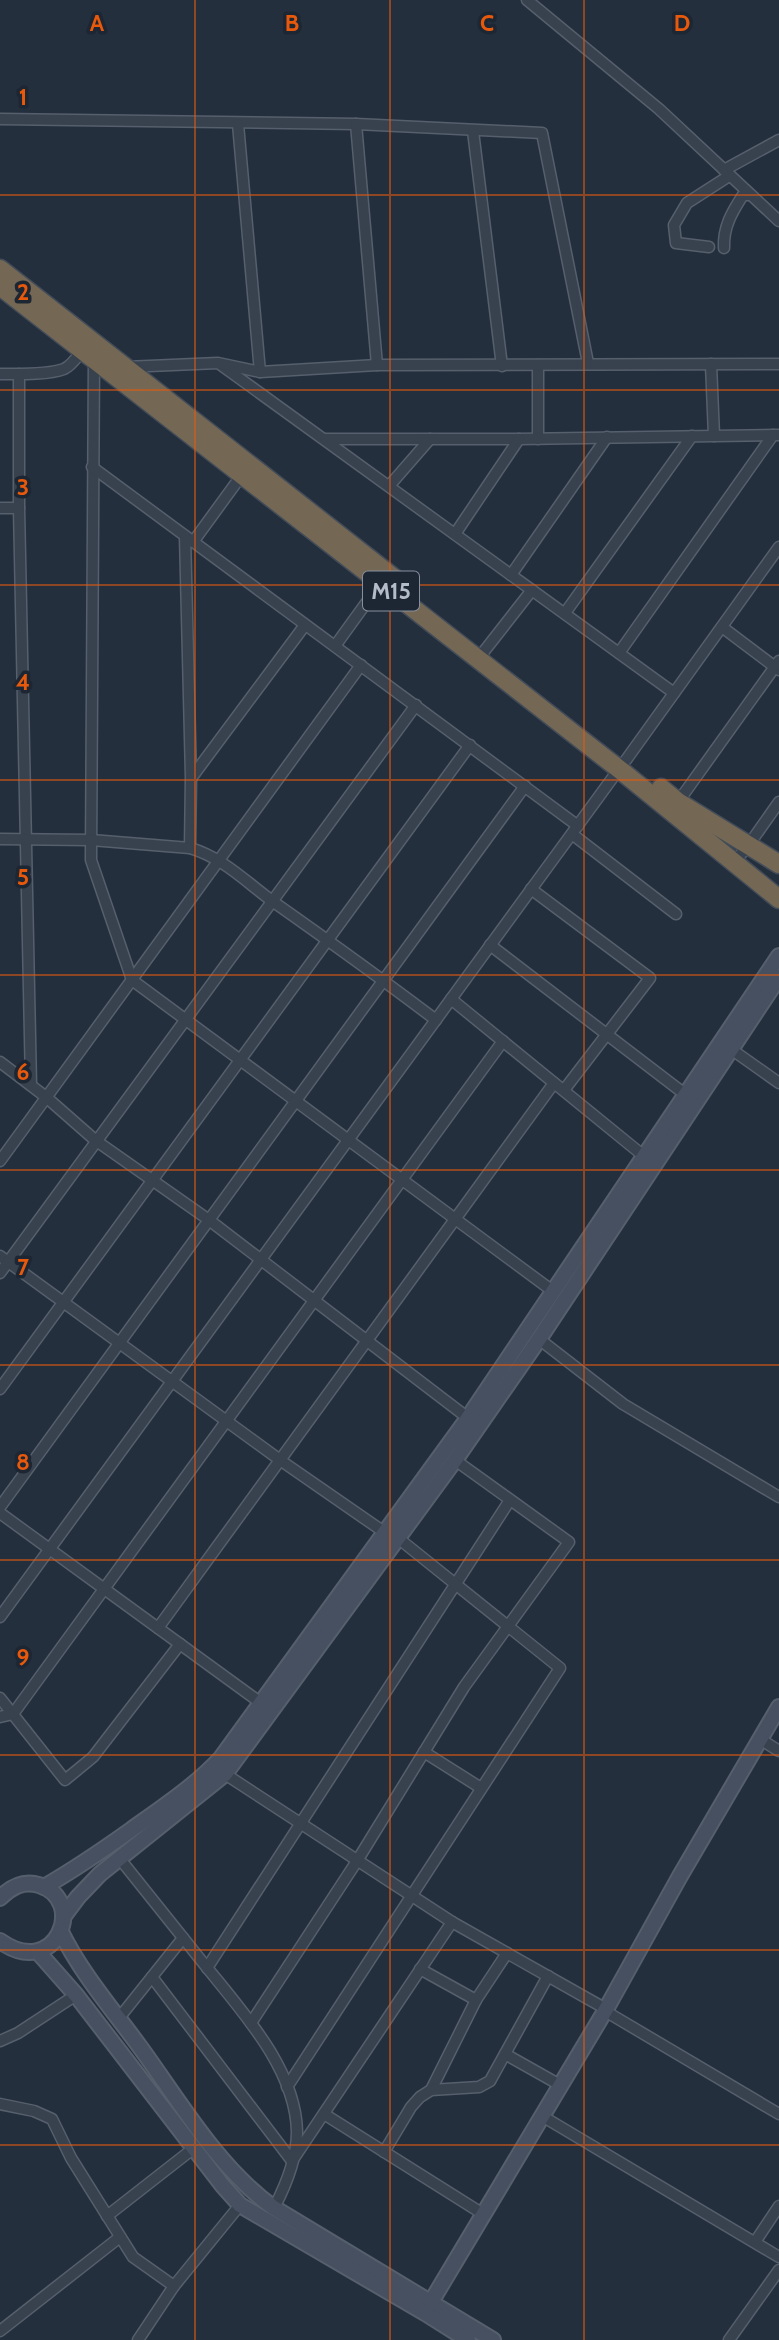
<svg xmlns="http://www.w3.org/2000/svg" width="779" height="2340" font-family="Cabin,sans-serif">
  <style>
    .lines { fill: none; stroke-linecap: round; stroke-linejoin: round }
    .street-casing { stroke: #565f6c; stroke-width: 13 }
    .secondary-casing { stroke: #565f6c; stroke-width: 18 }
    .highway-casing { stroke: #434c59; stroke-width: 21 }
    .street { stroke: #38414e; stroke-width: 10 }
    .secondary { stroke: #465061; stroke-width: 14 }
    .highway { stroke: #746855; stroke-width: 18 }
    .grid { fill: none; stroke: #e8590c; stroke-width: 2; stroke-opacity: 0.55 }
    .labels { text-anchor: middle; stroke-width: 7; stroke-linejoin: round; paint-order: stroke }
    .shield { fill: #1d2633; stroke: #878f9c; stroke-width: 2 }
    .shield-label { font-size: 23px; font-weight: bold; fill: #b4bcc9 }
    .grid-label { font-size: 23px; text-anchor: middle; font-weight: bold; fill: #e8590c; stroke: #1d2633; stroke-width: 7; stroke-linejoin: round; paint-order: stroke }
  </style>
  <rect width="100%" height="100%" fill="#242f3e"/>
  <g class="lines">
    <defs>
      <g id="street">
        <polyline points="527,0 659,109 779,221"/>
        <polyline points="0,119 356,124 542,133 588,363"/>
        <polyline points="238,124 260,372"/>
        <polyline points="356,124 377,365"/>
        <polyline points="473,131 502,366"/>
        <polyline points="724,170 779,140"/>
        <polyline points="709,247 676,243 674,225 687,203 729,176"/>
        <path d="M724 248C723 227 732 212 743 195H750"/>
        <polyline points="94,357 91,860 132,980 554,1292"/>
        <polyline points="711,364 714,436"/>
        <polyline points="221,365 674,693"/>
        <polyline points="538,365 538,439"/>
        <polyline points="126,367 218,363 260,372 377,365 779,364"/>
        <path d="M0 374C17 374 48 375 64 369 73 365 78 355 84 348"/>
        <polyline points="19,374 19,508 31,1085"/>
        <polyline points="325,439 519,439 779,435"/>
        <polyline points="92,467 578,826"/>
        <polyline points="389,486 430,439"/>
        <polyline points="0,508 19,508"/>
        <polyline points="455,534 519,439"/>
        <polyline points="185,536 191,777 190,848"/>
        <polyline points="193,542 244,472"/>
        <polyline points="511,575 607,437"/>
        <polyline points="565,613 692,436"/>
        <polyline points="722,627 779,670"/>
        <polyline points="335,646 382,581"/>
        <polyline points="619,653 773,435"/>
        <polyline points="478,659 532,590"/>
        <polyline points="626,760 779,547"/>
        <polyline points="192,777 305,625"/>
        <polyline points="678,802 779,661"/>
        <polyline points="572,834 676,914"/>
        <path d="M0 839 91 840 190 848C224 858 247 883 275 903 329 941 383 980 436 1020"/>
        <polyline points="734,862 748,846 779,802"/>
        <polyline points="531,889 650,978 564,1090"/>
        <polyline points="490,945 686,1095"/>
        <polyline points="451,999 645,1157"/>
        <polyline points="731,1049 779,1083"/>
        <polyline points="0,1062 46,1097 95,1140 209,1220 468,1418"/>
        <polyline points="0,1161 361,665"/>
        <polyline points="0,1256 280,1460 384,1532"/>
        <polyline points="0,1273 416,705"/>
        <polyline points="539,1339 623,1404 779,1497"/>
        <polyline points="0,1389 470,745"/>
        <polyline points="0,1507 525,786"/>
        <polyline points="0,1513 261,1703"/>
        <polyline points="0,1617 619,769"/>
        <polyline points="158,1628 554,1083"/>
        <polyline points="0,1698 65,1780 93,1757 180,1644"/>
        <polyline points="0,1717 13,1714 503,1041"/>
        <polyline points="760,1739 779,1751"/>
        <polyline points="424,1752 481,1788"/>
        <polyline points="225,1774 452,1922 606,2009"/>
        <path d="M120 1859C146 1892 173 1925 200 1959 238 2007 296 2067 297 2132 297 2159 286 2185 274 2208"/>
        <polyline points="207,1968 510,1500"/>
        <polyline points="420,1969 476,2000"/>
        <polyline points="152,1977 292,2161 452,1922"/>
        <polyline points="605,2011 779,2114"/>
        <polyline points="119,2018 183,1938"/>
        <polyline points="251,2023 357,1861 464,1687 569,1542 455,1460"/>
        <polyline points="0,2041 18,2033 76,1995"/>
        <polyline points="505,2054 560,2085"/>
        <polyline points="287,2087 560,1668 398,1538"/>
        <polyline points="431,2090 476,2000 507,1953"/>
        <polyline points="0,2104 34,2111 52,2119 71,2158 133,2257 174,2286"/>
        <polyline points="324,2114 483,2214"/>
        <polyline points="542,2116 779,2257"/>
        <polyline points="384,2152 411,2107 420,2097 431,2090 479,2087 490,2081 548,1976"/>
        <polyline points="107,2216 194,2148"/>
        <polyline points="755,2242 779,2206"/>
        <polyline points="0,2331 120,2237"/>
        <polyline points="138,2340 174,2286 240,2205"/>
        <polyline points="729,2340 779,2270"/>
      </g>
      <g id="secondary">
        <path d="M44 1887C75 1869 103 1850 131 1830 163 1807 195 1786 221 1758L468 1418 779 956"/>
        <path d="M0 1898C11 1887 23 1880 39 1885 88 1900 56 1981 0 1941"/>
        <polyline points="63,1917 78,1897 100,1874 225,1774 455,1460 539,1339 779,977"/>
        <path d="M61 1932C81 1973 113 2010 140 2047 180 2102 218 2168 274 2208L493 2340"/>
        <polyline points="38,1952 76,1995 223,2186 240,2205 425,2313 468,2340"/>
        <polyline points="431,2302 605,2011 680,1876 779,1707"/>
      </g>
      <g id="highway">
        <polyline points="0,269 408,589"/>
        <polyline points="0,286 619,769 779,899"/>
        <polyline points="661,788 678,802 779,864"/>
      </g>
    </defs>
    <use href="#street" class="street-casing"/>
    <use href="#secondary" class="secondary-casing"/>
    <use href="#highway" class="highway-casing"/>
    <use href="#street" class="street"/>
    <use href="#secondary" class="secondary"/>
    <use href="#highway" class="highway"/>
  </g>
  <path class="grid" d="M195 0V2340M390 0V2340M584 0V2340M0 195H779M0 390H779M0 585H779M0 780H779M0 975H779M0 1170H779M0 1365H779M0 1560H779M0 1755H779M0 1950H779M0 2145H779"/>
  <g class="labels">
    <rect class="shield" x="363" y="571.5" width="56" height="39" rx="5"/>
    <g class="shield-label">
      <text x="391" y="599">M15</text>
    </g>
  </g>
  <g class="grid-label">
    <text x="97" y="31">A</text>
    <text x="292" y="31">B</text>
    <text x="487" y="31">C</text>
    <text x="682" y="31">D</text>
    <text x="23" y="105">1</text>
    <text x="23" y="300">2</text>
    <text x="23" y="495">3</text>
    <text x="23" y="690">4</text>
    <text x="23" y="885">5</text>
    <text x="23" y="1080">6</text>
    <text x="23" y="1275">7</text>
    <text x="23" y="1470">8</text>
    <text x="23" y="1665">9</text>
  </g>
</svg>
